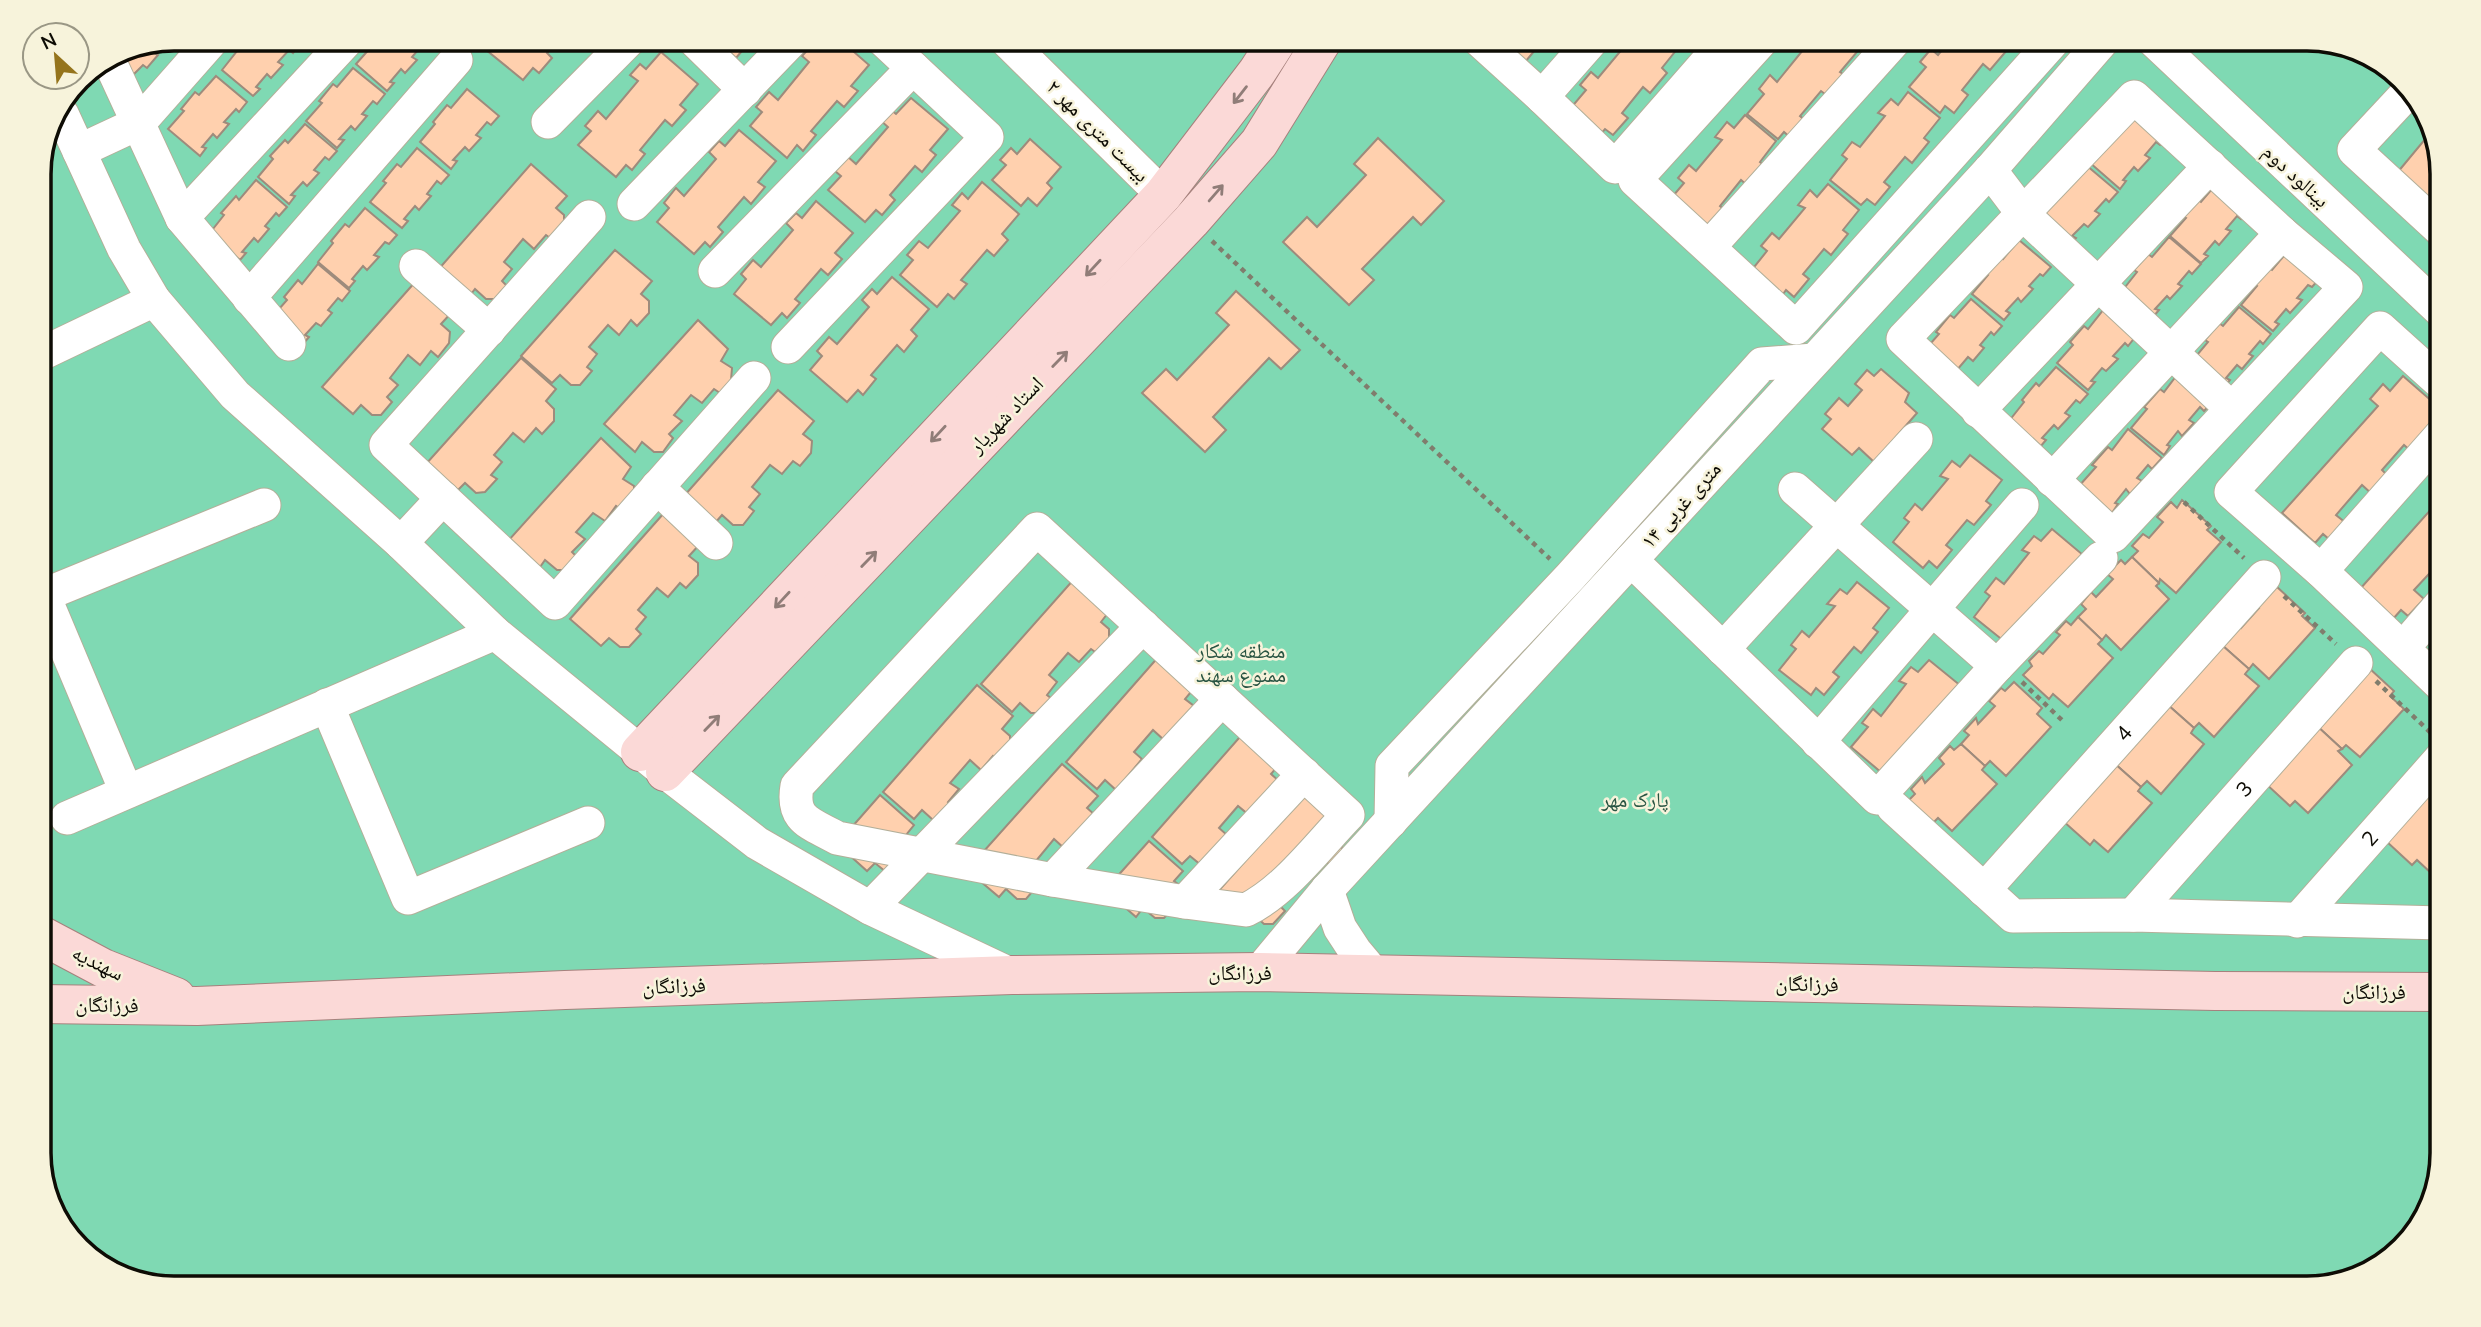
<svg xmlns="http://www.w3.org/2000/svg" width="2481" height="1327" font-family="'Nunito Sans','Noto Naskh Arabic',sans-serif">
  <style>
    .green { fill: #7fd9b3 }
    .building { fill: #ffd0ae; stroke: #9e8b7c; stroke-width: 2 }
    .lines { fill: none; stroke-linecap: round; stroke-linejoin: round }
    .minor-casing { stroke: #b3af99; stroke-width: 35 }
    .major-casing { stroke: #a6817d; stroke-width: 40 }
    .path { stroke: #807d6d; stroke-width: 4.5; stroke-dasharray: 5 5; stroke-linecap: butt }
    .minor { stroke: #fff; stroke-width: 33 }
    .major { stroke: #fbd9d7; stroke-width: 38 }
    .oneway { stroke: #907d78 }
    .labels { text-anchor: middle; stroke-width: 5; stroke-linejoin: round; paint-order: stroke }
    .street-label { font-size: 21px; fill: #0e0c05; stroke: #f7f3db }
    .park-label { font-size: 21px; fill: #285442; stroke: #f7f3db }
    .rim { fill: none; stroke: #0e0c05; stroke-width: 3.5 }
  </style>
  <rect width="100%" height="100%" fill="#f7f3db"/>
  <polygon class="green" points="173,38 2308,38 2368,53 2420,99 2442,165 2442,1154 2428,1214 2382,1266 2308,1288 173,1288 113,1274 61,1228 39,1163 39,165 78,78 122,49"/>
  <g class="building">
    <polygon points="243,38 296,38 301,43 293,53 289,50 278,62 283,65 271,78 267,74 256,87 260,89 253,96 222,70 237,51 235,49"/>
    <polygon points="373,38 434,38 427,47 423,44 412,57 417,60 405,73 401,69 390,82 394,83 387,91 356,64 372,46 369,43"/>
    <polygon points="494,38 560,38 547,53 552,58 539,73 533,68 523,80 485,49"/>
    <polygon points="714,38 762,38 753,50 747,45 736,58"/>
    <polygon points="827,38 838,38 869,65 851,86 858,91 844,107 837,101 811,131 816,135 803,151 797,145 787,158 750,126 762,112 756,107 769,92 778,100 809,62 802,56 812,45 817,50"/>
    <polygon points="1485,38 1534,38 1540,44 1526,61"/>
    <polygon points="1621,38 1666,38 1678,48 1662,68 1667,73 1650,93 1643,87 1622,113 1628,118 1613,135 1605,129 1600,135 1569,110 1586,90 1580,85 1591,72 1598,78 1624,47 1617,44"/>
    <polygon points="1803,38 1840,38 1857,52 1840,72 1846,76 1829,97 1821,91 1800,116 1806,121 1792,139 1784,132 1778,139 1747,114 1764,94 1759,89 1770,75 1777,82 1803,50 1795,48"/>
    <polygon points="1952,38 2008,38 2002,45 2008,49 1990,70 1983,64 1962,90 1968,95 1954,113 1945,106 1940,113 1909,87 1926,67 1920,62 1931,49 1938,55"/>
    <polygon points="164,40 154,53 158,55 147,68 143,65 131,77 101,63 122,49"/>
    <polygon points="661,52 698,84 680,105 686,110 672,126 665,120 640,150 645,154 632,170 626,165 616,177 578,145 591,131 585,126 598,111 606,119 638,81 630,75 640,64 646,69"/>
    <polygon points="353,68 385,94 377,104 373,101 362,114 367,116 355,130 351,126 339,139 344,140 337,148 306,121 322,103 319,101 333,84 337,87"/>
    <polygon points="216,76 247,102 239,112 236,109 224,122 229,124 217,138 213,134 202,147 206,148 200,156 168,129 184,111 181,109 195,92 199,95"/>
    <polygon points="467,89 499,116 491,125 487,122 476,135 481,138 469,151 465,147 453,160 457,161 451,169 420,142 435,124 433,122 447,105 451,108"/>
    <polygon points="1908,92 1940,118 1924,138 1929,142 1912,163 1905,157 1884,182 1890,187 1875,205 1867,199 1861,205 1830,180 1847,159 1842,155 1852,142 1860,147 1885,116 1878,113 1891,99 1898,105"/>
    <polygon points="911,98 948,129 930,150 936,155 922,172 915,166 890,195 895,200 882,215 876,210 865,222 828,190 841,176 835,171 847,156 856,164 888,127 880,120 890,109 896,114"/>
    <polygon points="2136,109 2168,136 2160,145 2156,142 2145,155 2150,158 2138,171 2134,167 2123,180 2126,181 2120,189 2089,162"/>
    <polygon points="1745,115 1776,141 1760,162 1765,166 1748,186 1741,180 1720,206 1726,211 1712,228 1667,203 1684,183 1678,178 1689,165 1696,171 1722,140 1715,137 1727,122 1734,128"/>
    <polygon points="305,124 337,151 329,160 325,157 314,170 319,173 307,186 303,182 291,195 295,196 289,204 258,177 273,159 270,156 285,140 288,143"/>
    <polygon points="739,130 776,161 758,182 765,187 751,204 744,197 718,227 723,232 710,247 705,242 694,254 657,222 669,208 664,203 676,188 684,196 716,159 709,152 719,141 725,146"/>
    <polygon points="2431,132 2442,165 2442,196 2438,193 2431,202 2397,173"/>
    <polygon points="1378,138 1444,201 1421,225 1413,217 1362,269 1374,280 1349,305 1283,242 1307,217 1317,227 1366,175 1354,164"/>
    <polygon points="1030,139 1061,167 1047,183 1052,188 1037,206 1028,198 1021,206 992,180 1006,165 1000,160 1011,148 1017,154"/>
    <polygon points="417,148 449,175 441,184 437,181 427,194 431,196 419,210 415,206 404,219 408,221 402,228 370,202 386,183 383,181 397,164 401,167"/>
    <polygon points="531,164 567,196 556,208 564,215 564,227 553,240 546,235 534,249 523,239 504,262 512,269 502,281 507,286 495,299 486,299 475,289 468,298 437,271"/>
    <polygon points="2086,165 2118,192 2109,202 2106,199 2095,211 2100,214 2088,227 2084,224 2072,236 2076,238 2070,245 2038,219"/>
    <polygon points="256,180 287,207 279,216 276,213 265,226 269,229 258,242 254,238 242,252 246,253 240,260 209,234 224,215 221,213 236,196 239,200"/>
    <polygon points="982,182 1019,214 1002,234 1008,240 994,256 987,250 961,280 967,284 954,299 948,294 937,307 900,275 913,260 907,255 919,241 928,248 960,211 952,205 962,193 968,199"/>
    <polygon points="2217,183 2249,209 2241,219 2237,216 2226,229 2231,231 2219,245 2215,241 2204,254 2208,256 2201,263 2170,236 2186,218 2183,216 2197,199 2201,202"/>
    <polygon points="1828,184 1859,210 1843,230 1848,234 1831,255 1824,249 1803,274 1809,279 1794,297 1786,290 1781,297 1750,272 1767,251 1761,246 1772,233 1779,239 1805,208 1798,205 1810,190 1817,197"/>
    <polygon points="816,201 853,233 835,253 842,259 828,275 821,269 795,299 800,303 787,318 782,313 771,325 734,294 746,279 741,274 753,260 761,267 793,230 786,223 796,213 802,218"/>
    <polygon points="365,208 397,235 389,244 385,242 374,255 379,257 367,270 363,266 352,279 355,281 349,288 318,262 333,243 331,241 345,224 349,227"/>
    <polygon points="2169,237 2201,264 2192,274 2189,271 2178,284 2182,286 2170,299 2167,296 2155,309 2159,310 2153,317 2122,291 2137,272 2134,270 2148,254 2152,257"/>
    <polygon points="2019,240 2051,267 2043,276 2040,274 2029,286 2033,289 2021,302 2018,298 2006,311 2010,313 2004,320 1972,294 1988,275 1985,273 2000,256 2003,259"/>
    <polygon points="615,250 652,281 641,294 649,301 649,313 637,326 631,320 619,335 608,325 589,347 597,354 587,367 592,371 580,385 571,385 560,375 552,383 521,356"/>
    <polygon points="2288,251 2320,278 2312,287 2308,285 2297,298 2302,300 2290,313 2286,309 2275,322 2279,324 2273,331 2241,305 2257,286 2254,284 2268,267 2272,270"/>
    <polygon points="318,264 350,291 342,301 338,298 328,310 332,313 321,326 316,323 305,335 309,337 303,344 271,318 287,300 284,297 298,280 302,284"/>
    <polygon points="892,277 929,309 911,330 917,336 904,352 897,345 871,375 876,379 863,395 858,390 847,402 810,370 822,356 817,351 829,337 837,344 869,307 862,300 872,289 877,294"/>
    <polygon points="416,281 452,312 441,324 450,332 449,343 438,357 431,351 420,365 408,355 390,378 398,385 387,397 392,402 381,415 372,415 361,405 353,414 322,387"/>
    <polygon points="1236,291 1300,350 1281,369 1269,358 1213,417 1226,430 1205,452 1142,393 1166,369 1177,380 1229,325 1216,313"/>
    <polygon points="1971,299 2002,326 1994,335 1991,332 1980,345 1984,348 1973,361 1968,357 1957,370 1923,352 1939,334 1936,332 1950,315 1954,318"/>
    <polygon points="2239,307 2271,334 2263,344 2260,341 2249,354 2253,356 2242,369 2237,365 2226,378 2230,380 2224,387 2192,361 2208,342 2205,340 2219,323 2223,326"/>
    <polygon points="2104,309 2136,336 2128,346 2125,343 2113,356 2118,359 2106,371 2102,368 2091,381 2095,382 2088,390 2057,363 2073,345 2070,342 2084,326 2088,329"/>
    <polygon points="698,320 728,349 721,361 732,368 731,380 720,393 714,389 702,403 691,395 674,415 682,421 669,434 673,438 663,452 654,452 642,442 635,452 604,424"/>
    <polygon points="521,358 556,389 546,401 554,409 554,421 542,434 536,428 524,442 513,433 494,455 502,462 491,475 497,479 485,492 476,493 465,483 457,491 426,464"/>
    <polygon points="2056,367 2088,394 2080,403 2076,400 2065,413 2070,416 2058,429 2054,425 2042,438 2046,440 2040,447 2009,421 2024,402 2022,400 2036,383 2039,386"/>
    <polygon points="1881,369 1909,393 1905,402 1917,413 1874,462 1859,448 1852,455 1822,429 1831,419 1825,414 1839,398 1848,406 1862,390 1855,384 1867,370 1874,376"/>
    <polygon points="2180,371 2214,400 2204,411 2200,407 2189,420 2194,423 2182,436 2178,431 2167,445 2170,446 2164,455 2131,428 2147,409 2144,407 2160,389 2164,392"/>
    <polygon points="2403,376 2442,410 2427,427 2413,453 2404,445 2382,470 2389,477 2373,495 2362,485 2336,515 2346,523 2330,540 2323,534 2315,543 2282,513 2378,406 2370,399 2383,384 2390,391"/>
    <polygon points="778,390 814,421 803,434 812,441 811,453 800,466 793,461 782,474 770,465 752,487 760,494 749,507 754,511 743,525 733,525 722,515 715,523 684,496"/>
    <polygon points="2128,429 2162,458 2152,469 2148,465 2137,478 2142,481 2130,494 2126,489 2115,503 2118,504 2112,513 2079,486 2096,467 2092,465 2108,447 2112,450"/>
    <polygon points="601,438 631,467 623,479 634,486 634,498 623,511 616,506 605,521 593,513 576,532 585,539 572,552 576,556 565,570 557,570 545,560 538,570 507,542"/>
    <polygon points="1970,455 2002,480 1986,501 1991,505 1974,525 1967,520 1946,545 1952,550 1937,568 1929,561 1923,568 1893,542 1909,522 1904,518 1915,504 1922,510 1948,479 1940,476 1952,461 1960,467"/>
    <polygon points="2442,497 2442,563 2441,561 2414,590 2424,599 2408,616 2401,610 2393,619 2360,589"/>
    <polygon points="2182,500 2211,526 2207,530 2221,542 2176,593 2160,579 2159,583 2132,557 2138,551 2132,546 2143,534 2149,538 2163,522 2157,517 2171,502 2177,508"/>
    <polygon points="664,513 700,544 689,556 698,563 698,575 686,588 680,583 668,597 657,588 638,610 646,617 636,629 641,634 629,647 620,647 609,638 601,646 570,619"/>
    <polygon points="2052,529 2083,555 2005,642 1974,617 1990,596 1985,592 1996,578 2004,584 2029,553 2022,550 2034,536 2041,541"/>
    <polygon points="2132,557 2159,583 2156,586 2169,599 2121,650 2106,635 2102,640 2078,617 2086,609 2081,604 2091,592 2096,597 2113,579 2107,574 2121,560 2125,564"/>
    <polygon points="1075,578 1111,609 1101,622 1109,629 1109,641 1098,654 1091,649 1079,662 1068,653 1049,675 1057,682 1047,695 1052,699 1040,713 1031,713 1020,703 1012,712 981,684"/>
    <polygon points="1857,582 1889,608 1873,628 1878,632 1861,653 1854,647 1833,672 1839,677 1824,695 1816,688 1811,695 1779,670 1796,649 1791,645 1802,631 1809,637 1835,606 1827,604 1840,589 1847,594"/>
    <polygon points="2276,586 2305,613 2302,616 2315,628 2269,679 2253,664 2249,669 2223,646 2236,623 2241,628 2259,608 2254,603"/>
    <polygon points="2078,617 2102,640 2098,644 2113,658 2068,707 2053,694 2049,699 2023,675 2032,666 2029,661 2039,651 2043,654 2060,635 2056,632 2066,621 2071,625"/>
    <polygon points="2223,646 2249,669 2245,674 2259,686 2214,737 2199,723 2194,728 2168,705"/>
    <polygon points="1160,655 1196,686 1185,699 1194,706 1164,740 1153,730 1134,752 1142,759 1116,790 1105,780 1097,789 1066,762"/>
    <polygon points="1929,660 1961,686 1882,773 1851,747 1868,727 1862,723 1873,709 1881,716 1906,684 1899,681 1911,667 1918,672"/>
    <polygon points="2369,668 2394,691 2390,696 2404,709 2360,757 2346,745 2342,749 2316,725"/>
    <polygon points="2014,682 2042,708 2037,714 2051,727 2006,776 1990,761 1985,766 1961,744 1969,735 1964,731 1976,718 1978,724 1995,706 1989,701 2001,688 2005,691"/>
    <polygon points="977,685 1013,716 1002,729 1010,736 1010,748 999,761 993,756 981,770 970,760 950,783 959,789 948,802 953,806 933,820 922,810 914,819 883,792"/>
    <polygon points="2168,705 2194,728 2191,733 2204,744 2161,794 2147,781 2141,787 2114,763"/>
    <polygon points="2316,725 2342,749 2338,751 2352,765 2308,813 2295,801 2290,806 2265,783"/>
    <polygon points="1246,730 1281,762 1271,774 1279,781 1249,815 1238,806 1219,828 1227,835 1201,865 1190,856 1182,864 1152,837"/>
    <polygon points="1961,744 1985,766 1982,770 1997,784 1952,831 1938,818 1931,825 1907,802 1915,794 1911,789 1922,777 1925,783 1944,764 1939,758 1950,746 1954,750"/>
    <polygon points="2114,763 2141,787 2138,791 2152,803 2108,852 2094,840 2090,845 2063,821"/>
    <polygon points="1062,764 1098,796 1087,808 1095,815 1065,849 1054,839 1035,862 1038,885 1026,899 1017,899 1006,889 999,897 967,870"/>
    <polygon points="2440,783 2442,785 2442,860 2431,873 2417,860 2412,865 2386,841"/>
    <polygon points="1309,789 1342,840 1342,852 1331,866 1324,860 1280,906 1285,911 1273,924 1264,924 1253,914 1214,896"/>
    <polygon points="880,795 914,825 906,835 886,872 875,863 867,871 837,844"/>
    <polygon points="1149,841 1183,871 1174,881 1182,887 1176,905 1164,918 1155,918 1143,908 1136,917 1105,890"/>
  </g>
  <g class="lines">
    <defs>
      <g id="minor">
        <polyline points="692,38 745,90"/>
        <polyline points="1004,38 1163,195"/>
        <polyline points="1477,38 1542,97 1615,167 1728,38"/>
        <polyline points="1764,38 1635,180 1796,328 2056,38"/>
        <polyline points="2151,38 2442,312"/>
        <polyline points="108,58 182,218 289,344"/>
        <polyline points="2410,90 2354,150 2442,231"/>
        <polyline points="1542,97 1594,38"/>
        <polygon points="2134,97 2282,233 2346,287 2113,536 1903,339"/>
        <polyline points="62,114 124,249 154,300 235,395 401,543 495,633 665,772 757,843 870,908 1012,975"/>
        <polyline points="548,122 631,38"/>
        <polyline points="79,151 139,123 214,38"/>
        <polyline points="1990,170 2024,215 2231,408"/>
        <polyline points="634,204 794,38"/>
        <polyline points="589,217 386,445 555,603 754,378"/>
        <polyline points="182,218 349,38"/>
        <polyline points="1709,247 1897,38"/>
        <polyline points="416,266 489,330"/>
        <polyline points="715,271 913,68"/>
        <polyline points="249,298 456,60"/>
        <polyline points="788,347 987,137 881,38"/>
        <polyline points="39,355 154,300"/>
        <polyline points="2442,384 2380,328 2231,492 2321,571 2442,686"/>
        <polyline points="1978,411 2210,166"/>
        <polyline points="2052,480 2282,233"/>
        <polyline points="657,487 716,543"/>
        <polyline points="1795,489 1997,666"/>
        <path d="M1037 529 1348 815C1318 846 1285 891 1246 910L1185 902 1053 880 837 838C811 823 791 821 797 786Z"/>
        <polyline points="401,543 443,498"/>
        <polyline points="1631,560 1877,798 1997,666 2101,558"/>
        <polyline points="2321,571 2442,434"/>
        <polyline points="39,584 126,791"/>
        <polyline points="39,597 264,505"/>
        <polyline points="2403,648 2442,603"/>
        <polyline points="1723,649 1916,439"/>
        <polyline points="327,705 408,898 588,823"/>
        <polyline points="1818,742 2022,505"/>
        <polyline points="1893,807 2013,916 2133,915 2442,923"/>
        <polyline points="67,818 495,633"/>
        <polyline points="1391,821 1392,766 1570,577 1762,364 1814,360"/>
        <polyline points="1053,880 1222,699"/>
        <polyline points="1327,890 1340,928 1355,951 1376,976"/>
        <path id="s1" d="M1984 890 2264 577"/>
        <polyline points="1185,902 1304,774"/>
        <polyline points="870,908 1143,626"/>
        <path id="s2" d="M2133 915 2356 663"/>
        <path id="s3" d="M2297 921 2442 757"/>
        <polyline points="1259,972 1327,890 1990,170 2105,38"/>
      </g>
      <g id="major">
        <polyline points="640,752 1163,195 1257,72 1279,38"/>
        <polyline points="665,772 1191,221 1259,143 1324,38"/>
        <polyline points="39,934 103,968 176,997"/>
        <polyline points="39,1004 197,1006 565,990 1012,975 1259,972 2215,991 2442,992"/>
      </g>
    </defs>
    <use href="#minor" class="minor-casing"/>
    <use href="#major" class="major-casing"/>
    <g class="path">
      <polyline points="1212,241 1550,559"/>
      <polyline points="2184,502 2244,558"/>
      <polyline points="2284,596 2336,644"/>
      <polyline points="2376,681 2431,733"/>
      <polyline points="2022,682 2065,723"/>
    </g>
    <use href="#minor" class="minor"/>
    <use href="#major" class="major"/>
  </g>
  <defs><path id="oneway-shaft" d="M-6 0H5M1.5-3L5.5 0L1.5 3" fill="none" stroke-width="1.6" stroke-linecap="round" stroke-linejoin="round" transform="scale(1.75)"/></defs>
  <g class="oneway">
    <use href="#oneway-shaft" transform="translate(1240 95) rotate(128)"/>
    <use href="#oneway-shaft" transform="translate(1216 193) rotate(-49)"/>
    <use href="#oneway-shaft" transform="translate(1093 268) rotate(133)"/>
    <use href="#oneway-shaft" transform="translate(1060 359) rotate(-46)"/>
    <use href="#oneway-shaft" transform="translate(938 434) rotate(133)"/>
    <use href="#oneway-shaft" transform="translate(869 559) rotate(-46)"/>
    <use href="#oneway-shaft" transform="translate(782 600) rotate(133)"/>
    <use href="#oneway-shaft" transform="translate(712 723) rotate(-46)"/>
  </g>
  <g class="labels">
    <g class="street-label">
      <text transform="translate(1098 131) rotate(45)" y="7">بیست متری مهر ۲</text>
      <text transform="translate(2296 176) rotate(43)" y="7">بینالود دوم</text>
      <text transform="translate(1006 415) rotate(-46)" y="7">استاد شهریار</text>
      <text transform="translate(1681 505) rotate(-48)" y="7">۱۴ متری غربی</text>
      <text dy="7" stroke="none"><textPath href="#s1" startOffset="210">4</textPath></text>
      <text dy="7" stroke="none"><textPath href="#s2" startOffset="168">3</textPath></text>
      <text dy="7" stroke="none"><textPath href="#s3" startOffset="110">2</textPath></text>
      <text transform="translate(98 963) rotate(26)" y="7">سهندیه</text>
      <text x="1240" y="980">فرزانگان</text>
      <text transform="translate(1807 984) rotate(1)" y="7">فرزانگان</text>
      <text transform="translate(674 986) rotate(-2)" y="7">فرزانگان</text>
      <text x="2374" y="999">فرزانگان</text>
      <text transform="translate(107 1005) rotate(1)" y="7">فرزانگان</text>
    </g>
    <g class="park-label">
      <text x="1241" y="658">منطقه شکار<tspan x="1241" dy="24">ممنوع سهند</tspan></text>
      <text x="1635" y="807">پارک مهر</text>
    </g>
  </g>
  <path d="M0 0H2481V1327H0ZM174 51H2307A123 123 0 0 1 2430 174V1153A123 123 0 0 1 2307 1276H174A123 123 0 0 1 51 1153V174A123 123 0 0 1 174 51Z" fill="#f7f3db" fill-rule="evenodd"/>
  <path class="rim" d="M174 51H2307A123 123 0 0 1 2430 174V1153A123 123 0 0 1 2307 1276H174A123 123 0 0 1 51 1153V174A123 123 0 0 1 174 51Z"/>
  <g transform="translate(56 56) rotate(334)"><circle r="33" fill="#f7f3db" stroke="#9a9785" stroke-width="2"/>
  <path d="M0-5L12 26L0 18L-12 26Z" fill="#95741c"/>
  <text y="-10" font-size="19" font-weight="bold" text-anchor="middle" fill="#0e0c05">N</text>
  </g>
</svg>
